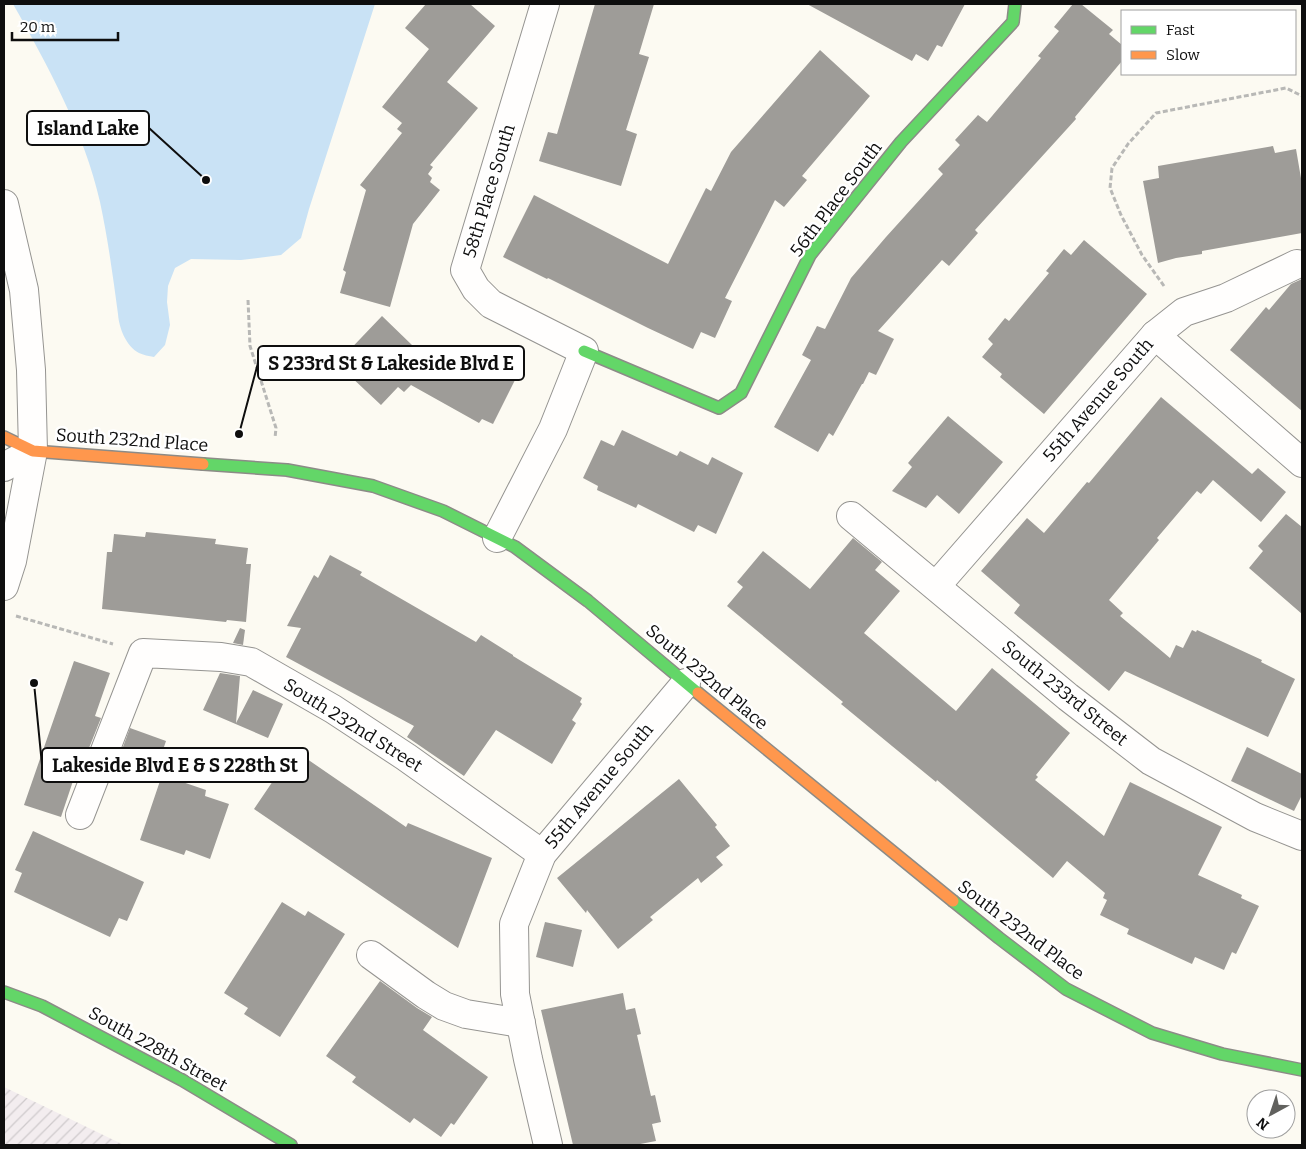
<svg xmlns="http://www.w3.org/2000/svg" width="1306" height="1149" font-family="Bitter,serif">
  <style>
    .industrial { fill: url(#industrial-furrows) }
    .water { fill: #c9e2f5 }
    .building { fill: #9e9c98 }
    .lines { fill: none; stroke-linecap: round; stroke-linejoin: round }
    .street-casing { stroke: #959491; stroke-width: 30 }
    .fast-casing { stroke: #8c8b87; stroke-width: 14 }
    .slow-casing { stroke: #8c8b87; stroke-width: 14 }
    .path { stroke: #b8b8b6; stroke-width: 3; stroke-dasharray: 5 2.5; stroke-linecap: butt }
    .street { stroke: #fffefd; stroke-width: 28 }
    .fast { stroke: #63d668; stroke-width: 11 }
    .slow { stroke: #ff974d; stroke-width: 11 }
    .labels { text-anchor: middle; stroke-width: 5; stroke-linejoin: round; paint-order: stroke }
    .street-label { font-size: 18px; fill: #0e0e0e; stroke: #fff }
    .leader { fill: none; stroke: #0e0e0e; stroke-width: 2 }
    .callout-dot { fill: #0e0e0e; stroke: #fff; stroke-width: 2 }
    .callout { fill: #fff; stroke: #0e0e0e; stroke-width: 2 }
    .callout-label { font-size: 19px; text-anchor: middle; font-weight: bold; fill: #0e0e0e }
  </style>
  <defs>
    <pattern id="industrial-furrows" width="10" height="10" patternUnits="userSpaceOnUse" patternTransform="scale(1.25)"><rect width="10" height="10" fill="#f3edef"/><path d="M-1 1l2-2M0 10L10 0M9 11l2-2" fill="none" stroke="#cfcacc"/></pattern>
  </defs>
  <rect width="100%" height="100%" fill="#fcfaf2"/>
  <polygon class="industrial" points="4,1087 124,1145 4,1145"/>
  <path class="water" d="M13 4H375L309 209 301 238 281 255 241 260 191 259 175 268 168 286 167 302 170 325 165 345 154 357C149 356 143 355 139 353 126 346 119 328 118 314 113 277 108 239 100 202 85 134 47 64 13 4Z"/>
  <g class="building">
    <polygon points="426,4 470,4 495,26 447,82 478,108 430,165 433,167 428,174 432,178 430,182 440,190 413,224 390,307 340,293 346,272 343,270 366,190 360,185 402,133 397,129 402,123 382,107 429,49 405,28"/>
    <polygon points="595,4 654,4 639,54 649,57 626,130 637,134 621,186 539,161 548,132 557,134"/>
    <polygon points="807,4 965,4 942,47 937,45 928,61 916,54 912,61"/>
    <polygon points="1073,4 1081,4 1113,30 1109,34 1122,45 1122,61 1075,117 1076,119 975,230 978,233 949,266 942,260 878,331 894,339 876,375 869,372 863,384 862,384 833,436 829,433 818,452 774,427 811,360 802,355 817,326 825,329 851,278 886,237 943,174 938,169 960,145 955,140 978,115 987,122 1041,58 1038,56 1059,31 1054,27"/>
    <polygon points="820,50 870,96 802,176 807,180 784,207 775,200 725,298 732,301 715,338 701,332 693,349 648,328 548,278 547,279 503,257 534,195 668,264 706,188 711,191 731,152"/>
    <polygon points="1273,146 1275,153 1296,149 1302,184 1302,233 1202,251 1202,254 1176,258 1158,263 1143,181 1159,178 1158,166"/>
    <polygon points="1084,240 1147,294 1044,414 1000,377 1002,374 982,357 993,344 988,339 1005,318 1009,321 1049,273 1046,271 1064,249 1071,255"/>
    <polygon points="1302,279 1302,411 1230,350 1266,307 1269,310 1291,284"/>
    <polygon points="382,316 442,374 455,348 516,378 493,424 482,419 479,423 411,385 404,392 398,387 381,405 349,375 352,372 340,360"/>
    <polygon points="1161,397 1252,474 1258,468 1286,492 1261,522 1213,480 1201,494 1197,491 1157,538 1159,540 1109,600 1123,613 1120,616 1170,658 1176,645 1183,648 1192,630 1196,632 1197,630 1262,660 1261,662 1295,679 1268,737 1125,671 1109,691 1014,613 1020,605 981,571 1027,518 1044,533 1087,482 1089,483"/>
    <polygon points="948,416 1003,462 959,514 937,495 926,508 892,491 912,467 908,463"/>
    <polygon points="622,430 677,456 680,451 708,465 712,457 743,473 716,534 698,525 694,532 638,504 636,508 597,490 598,486 583,478 601,440 614,446"/>
    <polygon points="1286,514 1302,527 1302,614 1249,568 1263,551 1258,546"/>
    <polygon points="146,532 216,539 215,544 248,548 246,564 251,564 246,622 227,620 226,622 102,609 107,552 112,552 114,534 145,537"/>
    <polygon points="853,538 882,562 875,570 900,591 864,633 956,711 992,668 1070,733 1036,775 1038,777 1035,780 1104,836 1130,782 1222,827 1198,875 1242,895 1241,898 1259,906 1236,954 1232,952 1224,970 1195,957 1192,964 1127,934 1129,929 1100,915 1107,900 1103,898 1105,893 1067,861 1053,878 937,780 936,782 892,746 841,704 843,702 727,606 743,587 737,582 763,551 810,589"/>
    <polygon points="330,555 362,572 360,575 476,642 481,635 513,655 513,656 582,698 580,702 582,704 572,720 576,723 552,764 496,730 464,776 407,737 414,726 286,657 301,628 287,626 314,575 318,578"/>
    <polygon points="240,628 245,630 243,645 233,643"/>
    <polygon points="74,661 110,673 95,716 101,718 87,753 83,751 61,817 24,805"/>
    <polygon points="220,673 240,676 236,723 253,690 283,704 268,738 203,710"/>
    <polygon points="130,728 166,741 154,776 117,763"/>
    <polygon points="1247,747 1302,774 1302,795 1294,811 1231,781"/>
    <polygon points="294,750 406,827 408,823 492,858 458,948 254,809"/>
    <polygon points="162,775 206,790 205,796 229,804 210,859 186,850 184,855 140,840"/>
    <polygon points="679,779 717,825 715,827 730,846 716,857 723,865 701,883 698,878 650,917 653,920 618,949 587,910 586,913 557,878"/>
    <polygon points="33,831 144,882 127,921 119,918 110,937 14,892 22,873 15,870"/>
    <polygon points="282,902 305,916 308,911 345,934 280,1037 244,1014 248,1008 224,993"/>
    <polygon points="545,922 582,930 573,967 536,957"/>
    <polygon points="380,981 417,1008 432,1017 423,1030 488,1077 454,1125 451,1123 441,1137 414,1118 410,1123 352,1082 356,1077 326,1056"/>
    <polygon points="623,993 626,1010 635,1008 641,1034 637,1035 651,1096 655,1095 661,1122 652,1124 656,1141 635,1145 573,1145 541,1010"/>
  </g>
  <g class="lines">
    <defs>
      <g id="street">
        <polyline points="4,204 24,290 31,370 33,451 12,561 4,586"/>
        <polyline points="1155,335 1302,463"/>
        <polyline points="4,467 33,451"/>
        <polyline points="851,516 1068,697 1151,761 1255,817 1302,836"/>
        <polyline points="497,538 553,429 584,351 491,304 476,289 465,270 545,4"/>
        <polyline points="936,586 1155,335 1184,312 1226,298 1297,264"/>
        <polyline points="80,815 143,653 221,657 251,662 333,709 406,757 542,854"/>
        <polyline points="371,955 426,995 444,1006 466,1014 521,1023"/>
        <polyline points="548,1145 528,1059 515,994 514,924 542,854 686,683"/>
      </g>
      <g id="fast">
        <polyline points="584,351 719,408 741,393 810,255 901,142 1013,22 1015,4"/>
        <polyline points="203,464 287,470 373,486 443,511 515,547 588,601 698,693"/>
        <polyline points="953,901 999,938 1066,989 1152,1033 1222,1054 1302,1070"/>
        <polyline points="4,992 42,1006 182,1080 291,1145"/>
      </g>
      <g id="slow">
        <polyline points="4,437 33,451 203,464"/>
        <polyline points="698,693 953,901"/>
      </g>
    </defs>
    <use href="#street" class="street-casing"/>
    <use href="#fast" class="fast-casing"/>
    <use href="#slow" class="slow-casing"/>
    <g class="path">
      <polyline points="1164,286 1142,255 1121,215 1110,188 1112,168 1128,144 1156,113 1286,88 1302,96"/>
      <polyline points="248,300 250,346 276,428 275,438"/>
      <polyline points="16,616 113,644"/>
    </g>
    <use href="#street" class="street"/>
    <use href="#fast" class="fast"/>
    <use href="#slow" class="slow"/>
  </g>
  <g class="labels">
    <g class="street-label">
      <text transform="translate(489 191) rotate(-73)" y="6">58th Place South</text>
      <text transform="translate(836 199) rotate(-53)" y="6">56th Place South</text>
      <text transform="translate(1098 400) rotate(-49)" y="6">55th Avenue South</text>
      <text transform="translate(132 440) rotate(4)" y="6">South 232nd Place</text>
      <text transform="translate(707 677) rotate(40)" y="6">South 232nd Place</text>
      <text transform="translate(1065 693) rotate(39)" y="6">South 233rd Street</text>
      <text transform="translate(353 725) rotate(32)" y="6">South 232nd Street</text>
      <text transform="translate(599 786) rotate(-50)" y="6">55th Avenue South</text>
      <text transform="translate(1021 930) rotate(37)" y="6">South 232nd Place</text>
      <text transform="translate(158 1049) rotate(29)" y="6">South 228th Street</text>
    </g>
  </g>
  <path class="leader" d="M206 180L149 128M239 434L258 363M34 683L42 765"/>
  <g class="callout-dot">
    <circle cx="206" cy="180" r="5"/>
    <circle cx="239" cy="434" r="5"/>
    <circle cx="34" cy="683" r="5"/>
  </g>
  <g class="callout">
    <rect x="27" y="111" width="122" height="34" rx="5"/>
    <rect x="258" y="346" width="266" height="34" rx="5"/>
    <rect x="42" y="748" width="266" height="34" rx="5"/>
  </g>
  <g class="callout-label">
    <text x="88" y="135">Island Lake</text>
    <text x="391" y="370">S 233rd St &amp; Lakeside Blvd E</text>
    <text x="175" y="772">Lakeside Blvd E &amp; S 228th St</text>
  </g>
  <rect width="1306" height="1149" fill="none" stroke="#0e0e0e" stroke-width="10"/>
  <rect x="1121" y="10" width="175" height="65" fill="#ffffff" stroke="#9f9f9f"/>
  <rect x="1131" y="26" width="25" height="8" fill="#63d668" stroke="#9f9f9f"/>
  <text x="1166" y="35" font-size="15" fill="#0e0e0e">Fast</text>
  <rect x="1131" y="51" width="25" height="8" fill="#ff974d" stroke="#9f9f9f"/>
  <text x="1166" y="60" font-size="15" fill="#0e0e0e">Slow</text>
  <g transform="translate(1271 1114) rotate(220)"><circle r="24" fill="#ffffff" stroke="#9f9f9f"/>
  <path d="M0-4L9 19L0 12L-9 19Z" fill="#61615e"/>
  <text y="-8" font-size="14" font-weight="bold" text-anchor="middle" fill="#0e0e0e">N</text>
  </g>
  <path d="M12 32v8h106v-8" fill="none" stroke="#0e0e0e" stroke-width="2.5"/>
  <text x="20" y="32" font-size="15" fill="#0e0e0e" stroke="#ffffff" stroke-width="4" paint-order="stroke">20 m</text>
</svg>
